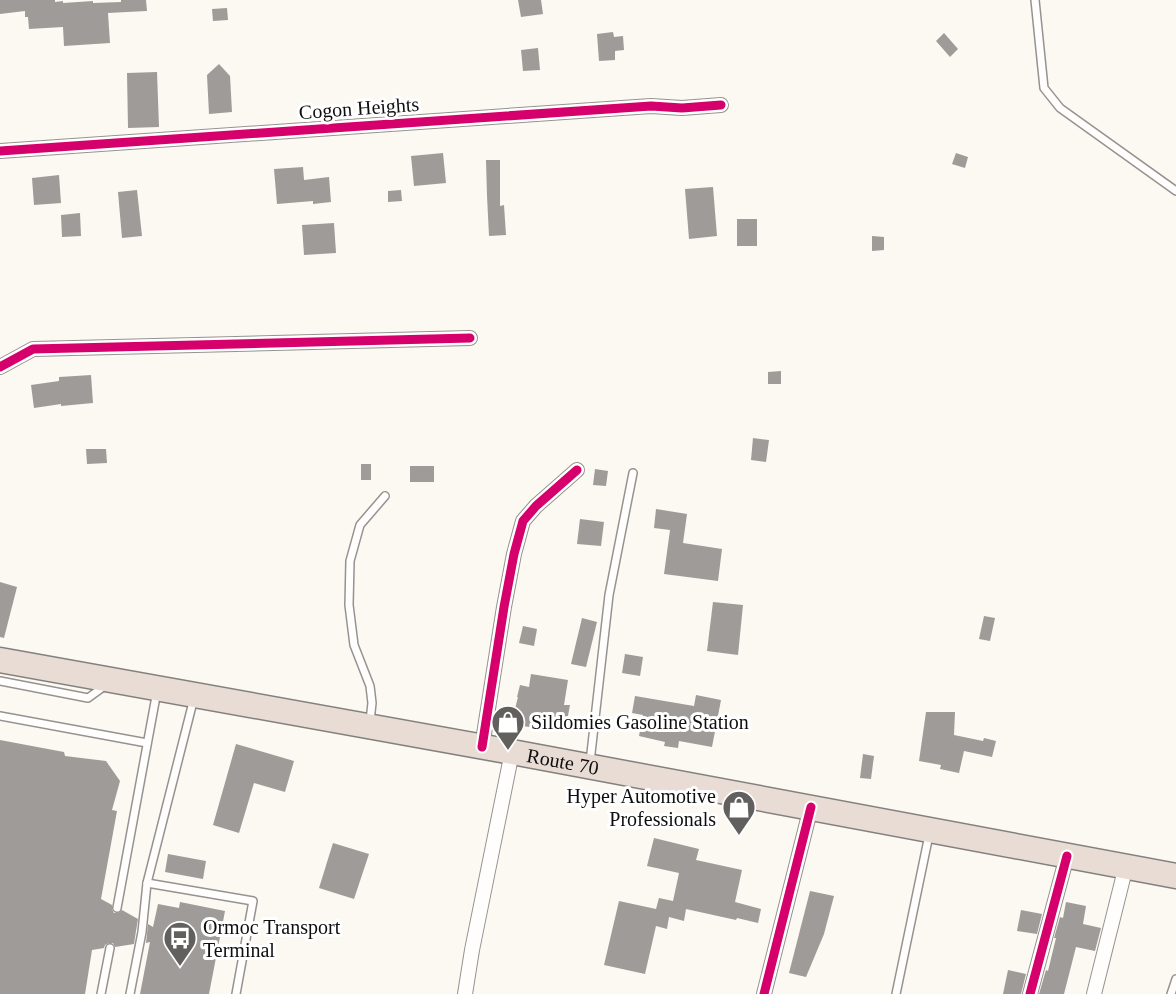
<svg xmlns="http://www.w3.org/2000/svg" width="1176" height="994" font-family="Georgia,serif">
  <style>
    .building { fill: #9f9b98 }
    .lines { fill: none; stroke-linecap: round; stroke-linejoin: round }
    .lane-casing { stroke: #959391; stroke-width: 10 }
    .street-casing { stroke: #959391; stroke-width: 16 }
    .highway-casing { stroke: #82817e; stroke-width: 27 }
    .lane { stroke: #fffefd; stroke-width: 7 }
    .street { stroke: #fffefd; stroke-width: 14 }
    .highway { stroke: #e9dcd5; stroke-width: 24 }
    .cycleway-casing { stroke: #fff; stroke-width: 13 }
    .cycleway { stroke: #d6006c; stroke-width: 9 }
    .labels { text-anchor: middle; stroke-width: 6; stroke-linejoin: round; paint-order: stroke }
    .street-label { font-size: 20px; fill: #0e0e0e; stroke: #fff }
    .poi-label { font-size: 20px; fill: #0e0e0e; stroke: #fff; text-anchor: start }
  </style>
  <rect width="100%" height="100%" fill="#fcf8f2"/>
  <g class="building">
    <polygon points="0,0 55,0 55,2 63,1 63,3 93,1 93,3 121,2 121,0 146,0 147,11 108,13 110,43 64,46 63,27 29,29 28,17 25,17 25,11 0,14"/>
    <polygon points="518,0 541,0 543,14 521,17"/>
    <polygon points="227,8 228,20 213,21 212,9"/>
    <polygon points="613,32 614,37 623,36 624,50 615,51 615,60 599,61 597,34"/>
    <polygon points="944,33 958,49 950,57 936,41"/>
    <polygon points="538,48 540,70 523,71 521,50"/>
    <polygon points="219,64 230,76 232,112 209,114 207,75"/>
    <polygon points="157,72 159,127 128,128 127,73"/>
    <polygon points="443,153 446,183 414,186 411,156"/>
    <polygon points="956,153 968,157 965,168 952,164"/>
    <polygon points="486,160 500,160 500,206 504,205 506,235 489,236 487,196"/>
    <polygon points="303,167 304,180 329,177 331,202 313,204 313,201 277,204 274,169"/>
    <polygon points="59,175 61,203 34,205 32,178"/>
    <polygon points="713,187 717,236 689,239 685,189"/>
    <polygon points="137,190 142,236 122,238 118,192"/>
    <polygon points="401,190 402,201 388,202 388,191"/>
    <polygon points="80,213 81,236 62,237 61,215"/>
    <rect x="737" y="219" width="20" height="27"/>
    <polygon points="334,223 336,253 304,255 302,225"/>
    <polygon points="872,236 884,237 884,250 872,251"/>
    <polygon points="781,371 781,384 768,384 768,372"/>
    <polygon points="91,375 93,403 61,406 61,404 34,408 31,385 59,381 59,377"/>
    <polygon points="753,438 769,440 766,462 751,460"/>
    <polygon points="86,449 106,449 107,463 87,464"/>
    <rect x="361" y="464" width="10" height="16"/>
    <rect x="410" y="466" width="24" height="16"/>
    <polygon points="595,469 608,471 606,486 593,485"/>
    <polygon points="656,509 687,514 683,543 722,549 718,581 664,574 670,530 654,528"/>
    <polygon points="580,519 604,522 601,546 577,544"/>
    <polygon points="0,582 17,587 4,638 0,637"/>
    <polygon points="713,602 743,605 738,655 707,651"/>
    <polygon points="984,616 995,618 990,641 979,639"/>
    <polygon points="582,618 597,622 586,667 571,664"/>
    <polygon points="523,626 537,629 534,646 519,643"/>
    <polygon points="625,654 643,657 640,676 622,673"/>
    <polygon points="531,674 568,680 564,705 570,705 567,721 544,717 542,729 523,726 523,723 512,721 518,697 517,697 520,685 529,687"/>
    <polygon points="696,695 721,700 712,747 679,741 678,748 664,746 665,742 639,736 643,715 632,713 635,696 694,706"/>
    <polygon points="926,712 955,712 954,735 983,741 984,738 996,741 992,757 964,751 959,773 940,769 941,765 919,761"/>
    <polygon points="0,740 64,752 65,756 106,761 120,781 112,810 117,811 101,899 112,905 112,909 114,913 118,913 122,910 138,919 136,931 134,944 115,947 113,943 109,943 105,945 104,948 92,950 85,994 0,994"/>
    <polygon points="236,744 294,761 285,792 254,783 239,833 213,825"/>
    <polygon points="863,754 874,756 871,779 860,778"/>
    <polygon points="654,838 699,849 696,860 742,870 735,902 761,909 758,923 737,918 736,920 686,909 684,921 669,917 667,929 656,926 645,974 604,965 619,901 656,909 659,898 673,901 679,873 647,866"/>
    <polygon points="333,843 369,854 354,899 319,888"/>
    <polygon points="168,854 206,861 203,879 165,872"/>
    <polygon points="810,891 834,896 824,934 806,977 789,973"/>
    <polygon points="180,902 225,911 209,994 140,994 150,942 146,943 148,924 153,927 158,904 179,908"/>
    <polygon points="1066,902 1086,906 1083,924 1101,928 1095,951 1076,947 1064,994 1039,994 1046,970 1048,971 1056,938 1054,938 1060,917 1063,918"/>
    <polygon points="1021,910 1042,914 1037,934 1017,931"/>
    <polygon points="1008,970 1026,974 1021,994 1003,994"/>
  </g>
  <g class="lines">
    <defs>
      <g id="lane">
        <polyline points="1035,0 1044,88 1060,108 1176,191"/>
        <polyline points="0,681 88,698 106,685"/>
        <polyline points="0,716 147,743"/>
        <polyline points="370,721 372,703 370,686 354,645 349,605 350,561 360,525 385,496"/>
        <polyline points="590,762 609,595 633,473"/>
        <polyline points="147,883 253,901 236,994"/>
        <polyline points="117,908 157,691"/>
        <polyline points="101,994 110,948"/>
        <polyline points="130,994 142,932 147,883 194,698"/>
        <polyline points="896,994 929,835"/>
        <polyline points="1171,994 1176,979"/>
      </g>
      <g id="street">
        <polyline points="0,151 651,106 682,108 721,105"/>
        <polyline points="0,367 33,349 470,338"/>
        <polyline points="482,747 504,607 514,554 523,521 536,506 577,470"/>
        <polyline points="465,994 472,950 512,752"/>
        <polyline points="764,994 811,807"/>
        <polyline points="1030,994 1067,856"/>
        <polyline points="1094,994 1126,866"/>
      </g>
      <g id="highway">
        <path id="s1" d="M0 660 512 752 1176 876"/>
      </g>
    </defs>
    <use href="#lane" class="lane-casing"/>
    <use href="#street" class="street-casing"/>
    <use href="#highway" class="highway-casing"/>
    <use href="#lane" class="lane"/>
    <use href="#street" class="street"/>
    <use href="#highway" class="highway"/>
    <defs>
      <g id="cycleway">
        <polyline points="0,151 651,106 682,108 721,105"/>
        <polyline points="0,367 33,349 470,338"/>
        <polyline points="482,747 504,607 514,554 523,521 536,506 577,470"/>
        <polyline points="764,994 811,807"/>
        <polyline points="1030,994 1067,856"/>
      </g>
    </defs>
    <use href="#cycleway" class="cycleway-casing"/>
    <use href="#cycleway" class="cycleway"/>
  </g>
  <defs>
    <symbol id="shop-pin" viewBox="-11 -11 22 30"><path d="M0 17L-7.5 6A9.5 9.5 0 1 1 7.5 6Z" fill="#61605e" stroke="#fff"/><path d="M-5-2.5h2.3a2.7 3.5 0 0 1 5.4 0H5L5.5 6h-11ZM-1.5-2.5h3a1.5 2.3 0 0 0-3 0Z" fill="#fff"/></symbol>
    <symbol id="bus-pin" viewBox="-11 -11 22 30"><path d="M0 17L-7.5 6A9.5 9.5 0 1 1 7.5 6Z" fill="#61605e" stroke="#fff"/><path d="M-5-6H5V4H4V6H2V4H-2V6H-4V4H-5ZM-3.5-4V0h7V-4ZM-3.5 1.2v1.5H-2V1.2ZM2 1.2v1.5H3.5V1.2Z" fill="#fff"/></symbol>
  </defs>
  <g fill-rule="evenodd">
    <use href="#shop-pin" x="489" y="703" width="38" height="52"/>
    <use href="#shop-pin" x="720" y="788" width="38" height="52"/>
    <use href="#bus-pin" x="161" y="919" width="38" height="52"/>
  </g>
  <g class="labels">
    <g class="street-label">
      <text transform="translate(359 108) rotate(-4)" y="7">Cogon Heights</text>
      <text dy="7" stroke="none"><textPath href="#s1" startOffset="572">Route 70</textPath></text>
    </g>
    <g class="poi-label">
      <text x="531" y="729">Sildomies Gasoline Station</text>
      <text x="716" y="803" text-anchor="end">Hyper Automotive<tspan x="716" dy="23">Professionals</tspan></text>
      <text x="203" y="934">Ormoc Transport<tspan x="203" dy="23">Terminal</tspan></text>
    </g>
  </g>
</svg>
